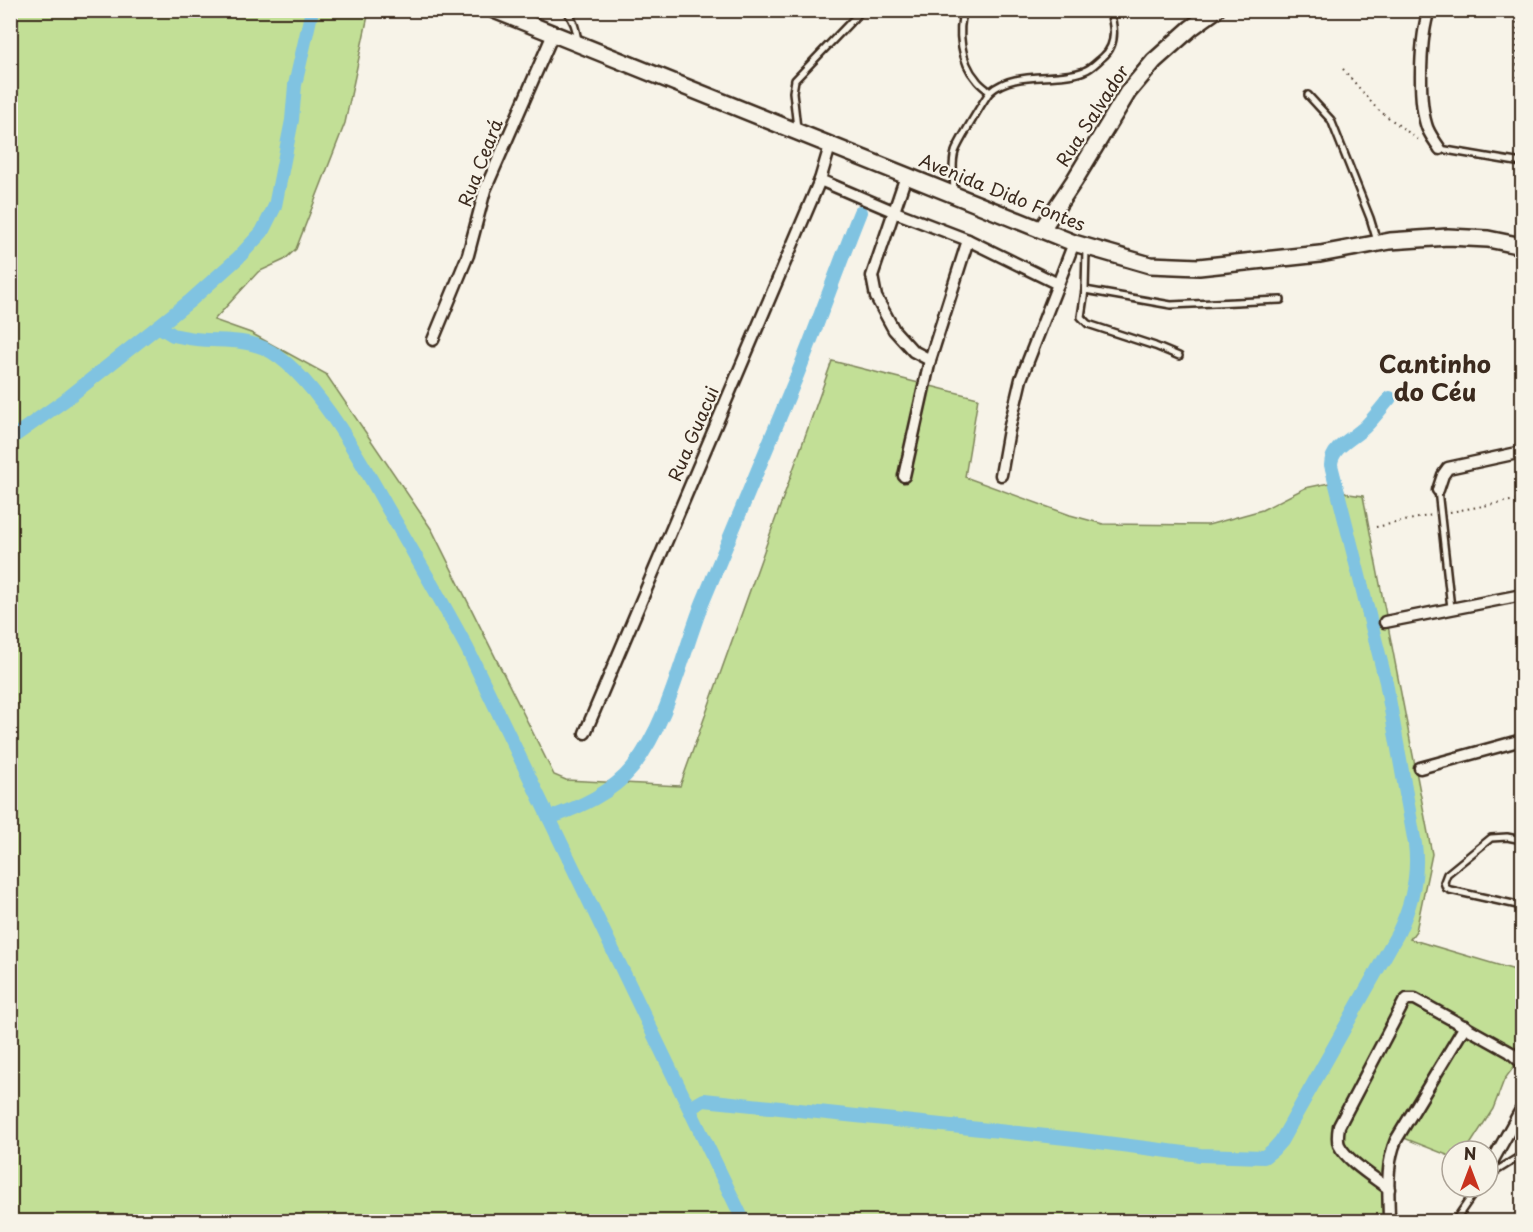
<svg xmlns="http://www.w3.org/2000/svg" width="1533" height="1232" font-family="'Playpen Sans',sans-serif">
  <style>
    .green { fill: #c2df96; stroke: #7e845a; stroke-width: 1.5 }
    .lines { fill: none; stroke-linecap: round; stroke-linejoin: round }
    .canal { stroke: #80c3e1; stroke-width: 14 }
    .lane-casing { stroke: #3b2a1e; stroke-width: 10 }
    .street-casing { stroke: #3b2a1e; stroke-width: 15 }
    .secondary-casing { stroke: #3b2a1e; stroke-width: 20 }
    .path { stroke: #3b2a1e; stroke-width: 2; stroke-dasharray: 1.5 4.5; stroke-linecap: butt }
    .lane { stroke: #f7f3e8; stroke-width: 5 }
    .street { stroke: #f7f3e8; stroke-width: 10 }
    .secondary { stroke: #f7f3e8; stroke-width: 15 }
    .labels { text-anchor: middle; stroke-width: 4.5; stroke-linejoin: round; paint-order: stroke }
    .street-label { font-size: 18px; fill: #3b2a1e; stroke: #f7f3e8 }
    .district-label { font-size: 24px; font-weight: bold; fill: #3b2a1e; stroke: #f7f3e8 }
  </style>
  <rect width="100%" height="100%" fill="#f7f3e8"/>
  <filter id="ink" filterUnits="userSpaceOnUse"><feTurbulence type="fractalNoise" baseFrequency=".0167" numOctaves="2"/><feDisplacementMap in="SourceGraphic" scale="12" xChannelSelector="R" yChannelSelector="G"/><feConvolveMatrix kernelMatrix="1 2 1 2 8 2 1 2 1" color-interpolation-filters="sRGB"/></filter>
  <g filter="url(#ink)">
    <polygon class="green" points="10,11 369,11 345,123 296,249 284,260 258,272 214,320 251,333 326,374 432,530 554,775 566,780 680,786 832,361 978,398 965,477 1070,515 1103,524 1208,525 1262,510 1305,488 1329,483 1349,494 1363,496 1432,854 1416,931 1410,939 1522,972 1522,1056 1504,1080 1493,1109 1466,1151 1452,1151 1452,1157 1394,1134 1384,1221 11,1221"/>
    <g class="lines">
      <g class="canal">
        <path d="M158 326 173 335 183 337C209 343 240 337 264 348 312 370 362 463 388 509 415 555 442 601 467 648L744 1222"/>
        <polyline points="10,439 65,400 190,301 238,258 262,232 275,206 292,120 295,85 312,10"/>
        <path d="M549 818C580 807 612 793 633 767 669 720 681 658 702 604 733 528 765 453 796 378 818 323 838 267 860 212"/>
        <path d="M690 1108 704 1100 1075 1139 1200 1155 1264 1157 1273 1150 1281 1141 1398 933C1412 904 1419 875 1415 844L1386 682 1331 465C1331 447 1354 438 1365 427 1374 418 1382 407 1390 398"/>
      </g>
      <defs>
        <g id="lane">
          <path d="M565 10C574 19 576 29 578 41"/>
          <path d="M964 10C957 31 961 62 976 79 979 84 985 88 990 92"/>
          <polyline points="1308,95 1331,120 1370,218 1377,241"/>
          <polyline points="797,128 793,92 795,80 862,10"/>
          <polyline points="1440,149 1522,163"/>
          <path d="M954 194C954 181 951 164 955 152 957 145 986 96 990 92 1014 70 1056 82 1084 71 1091 69 1097 62 1103 57 1117 45 1115 27 1109 10"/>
          <polyline points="1086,249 1085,290 1171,305 1281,300"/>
          <polyline points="1085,290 1081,317 1088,324 1155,346 1179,356"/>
          <polyline points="1438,490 1451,608"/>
          <polyline points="1522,840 1507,837 1491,838 1447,874 1444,882 1446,888 1450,890 1522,906"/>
          <polyline points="1488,1176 1522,1155"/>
          <polyline points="1454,1222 1478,1187"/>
        </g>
        <g id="street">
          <path d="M1429 10C1420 37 1418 97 1426 124 1428 133 1435 141 1440 149"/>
          <polyline points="906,176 872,276 876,297 894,330 913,351 930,360"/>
          <polyline points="820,180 895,212 968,240 1058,284"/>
          <polyline points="433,340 468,255 485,190 553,34"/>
          <polyline points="1001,475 1009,430 1021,379 1074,243"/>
          <polyline points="904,476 930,360 968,240"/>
          <polyline points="1438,490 1443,475 1448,468 1522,452"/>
          <polyline points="1385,622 1522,595"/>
          <polyline points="585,733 820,180 830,146"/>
          <polyline points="1420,768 1522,740"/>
          <polyline points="1488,1169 1522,1108"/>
          <path d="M1389 1189C1375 1178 1347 1161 1339 1145 1337 1140 1338 1132 1339 1126L1404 1002 1407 999H1415L1510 1052 1522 1063"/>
          <path d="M1389 1222C1389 1194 1385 1166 1396 1140L1465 1026"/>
        </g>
        <g id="secondary">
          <polyline points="494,10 1074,243 1150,265 1199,267 1320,254 1390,241 1448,237 1488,239 1522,246"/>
          <polyline points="1042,229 1074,181 1128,92 1154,61 1191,28 1216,10"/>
        </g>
      </defs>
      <use href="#lane" class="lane-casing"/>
      <use href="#street" class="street-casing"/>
      <use href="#secondary" class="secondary-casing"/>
      <g class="path">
        <polyline points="1516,10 1518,100 1522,107"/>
        <polyline points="1343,69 1377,109 1420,141"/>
        <polyline points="1450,512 1516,500"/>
        <polyline points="1376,527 1432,515"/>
      </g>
      <use href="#lane" class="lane"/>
      <use href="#street" class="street"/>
      <use href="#secondary" class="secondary"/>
    </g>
  </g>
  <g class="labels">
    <g class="street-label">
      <text transform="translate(1093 116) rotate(-57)" y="6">Rua Salvador</text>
      <text transform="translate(481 163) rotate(-69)" y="6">Rua Ceará</text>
      <text transform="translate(1002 193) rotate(22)" y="6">Avenida Dido Fontes</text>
      <text transform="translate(694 434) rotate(-67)" y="6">Rua Guacui</text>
    </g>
    <g class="district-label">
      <text x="1435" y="373">Cantinho<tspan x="1435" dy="28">do Céu</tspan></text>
    </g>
  </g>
  <rect width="1533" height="1232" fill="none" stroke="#f7f3e8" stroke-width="36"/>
  <rect x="18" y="18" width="1497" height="1196" fill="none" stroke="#3b2a1e" stroke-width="2" filter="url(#ink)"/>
  <g transform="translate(1470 1169)"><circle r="28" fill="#f7f3e8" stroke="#aca397" stroke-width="1.5"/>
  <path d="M0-4.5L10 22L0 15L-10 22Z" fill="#c8321e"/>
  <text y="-9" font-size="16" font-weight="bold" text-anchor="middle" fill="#3b2a1e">N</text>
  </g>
</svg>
